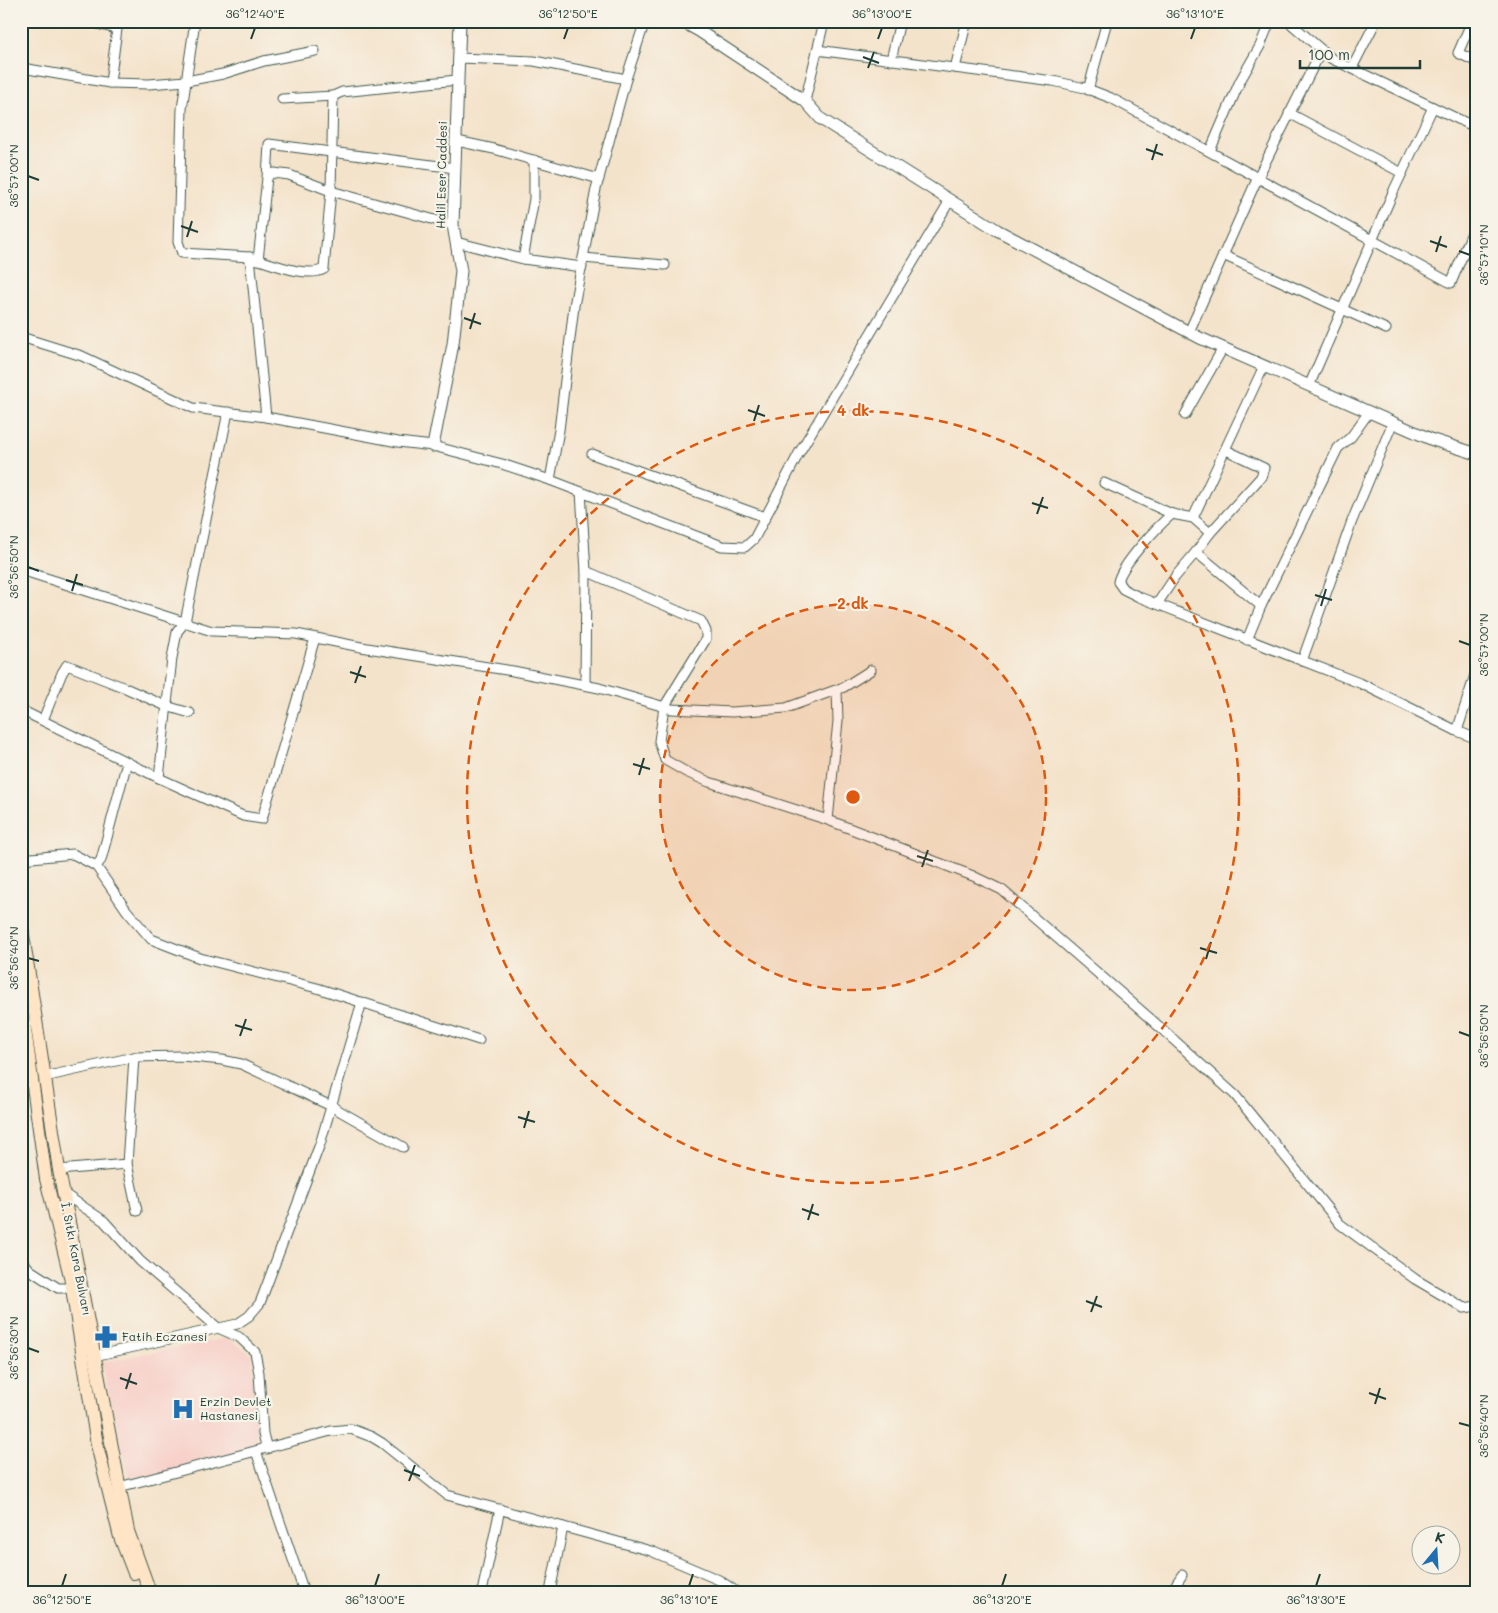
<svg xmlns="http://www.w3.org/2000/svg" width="1498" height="1613" font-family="Mali,sans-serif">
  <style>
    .built { fill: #f7d0c9 }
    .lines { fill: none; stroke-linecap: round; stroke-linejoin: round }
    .minor-casing { stroke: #3f564b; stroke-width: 11 }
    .tertiary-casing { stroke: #3f564b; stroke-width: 13 }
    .secondary-casing { stroke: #3f564b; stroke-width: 14 }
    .minor { stroke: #fff; stroke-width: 9 }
    .tertiary { stroke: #fff; stroke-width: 11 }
    .secondary { stroke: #ffe4c6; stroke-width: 12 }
    .ticks { fill: none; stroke: #1f3d34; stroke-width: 2 }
    .ring { fill: none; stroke: #de580e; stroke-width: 2.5; stroke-dasharray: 9 6 }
    .labels { text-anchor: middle; stroke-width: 4.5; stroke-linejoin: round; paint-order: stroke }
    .street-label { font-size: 12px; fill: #1f3d34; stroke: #f7f3e8 }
    .poi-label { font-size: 12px; fill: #1f3d34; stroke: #f7f3e8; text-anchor: start }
    .centre { fill: #de580e; stroke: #f7f3e8; stroke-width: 2.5 }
    .ring-label { font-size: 15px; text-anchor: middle; font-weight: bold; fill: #de580e; stroke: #f7f3e8; stroke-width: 4.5; stroke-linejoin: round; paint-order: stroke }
    .neatline { fill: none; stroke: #1f3d34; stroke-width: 2 }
    .ticks-label { font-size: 12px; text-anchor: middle; fill: #1f3d34 }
  </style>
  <rect width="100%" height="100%" fill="#f7f3e8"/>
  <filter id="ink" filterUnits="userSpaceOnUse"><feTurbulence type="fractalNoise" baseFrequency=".02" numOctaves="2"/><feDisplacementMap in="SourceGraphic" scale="10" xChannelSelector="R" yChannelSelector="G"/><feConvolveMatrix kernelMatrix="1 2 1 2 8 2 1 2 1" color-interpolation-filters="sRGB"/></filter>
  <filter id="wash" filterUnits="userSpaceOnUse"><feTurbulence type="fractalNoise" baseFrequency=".0096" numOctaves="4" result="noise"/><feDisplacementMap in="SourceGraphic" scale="20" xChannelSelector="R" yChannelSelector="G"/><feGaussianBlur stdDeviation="1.12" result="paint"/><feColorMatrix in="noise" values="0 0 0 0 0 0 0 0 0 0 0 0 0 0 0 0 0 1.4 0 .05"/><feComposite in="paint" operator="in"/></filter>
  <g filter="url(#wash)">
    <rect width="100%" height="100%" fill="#f4e3cb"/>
    <polygon class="built" points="228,1338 252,1355 258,1456 129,1479 101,1362"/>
  </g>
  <g filter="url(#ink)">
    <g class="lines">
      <defs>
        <g id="minor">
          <polyline points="87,21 116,29"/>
          <polyline points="195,21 182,109 178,242 182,253 250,257"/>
          <polyline points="1288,21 1332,59 1477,128"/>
          <polyline points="1472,21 1458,53 1477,62"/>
          <polyline points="817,50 1053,81 1085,88 1111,98 1451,283 1477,221"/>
          <polyline points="459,58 534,61 626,79"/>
          <polyline points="891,60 900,21"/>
          <polyline points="955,68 967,21"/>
          <polyline points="1352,68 1376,21"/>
          <polyline points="21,71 28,69 110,83 149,84 186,81 223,74 264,61 315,51"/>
          <polyline points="110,83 118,21"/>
          <polyline points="1088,90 1107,21"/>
          <polyline points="282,99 333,96"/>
          <polyline points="805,101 823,26 826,21"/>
          <polyline points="1289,113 1402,173"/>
          <polyline points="457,141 494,149 599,179"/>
          <polyline points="1210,151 1240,81 1260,46 1270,21"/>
          <polyline points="267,178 269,144 455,168"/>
          <polyline points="456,242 523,259 582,267"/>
          <polyline points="1223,255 1386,329"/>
          <polyline points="583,258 665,265"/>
          <polyline points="523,259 534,199 534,160"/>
          <polyline points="258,260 267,178 270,174 274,173 289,175 331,191 453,225"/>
          <polyline points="1189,332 1258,177 1321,51"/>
          <polyline points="21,337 82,356 193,408 266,417 398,442 433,446 502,464 550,480 722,546 745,547 754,539 799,453 949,202"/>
          <polyline points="1309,386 1394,190 1433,107"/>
          <polyline points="1185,415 1223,348"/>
          <path d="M266 417 250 257C268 262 307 279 324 269L331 191 333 96 342 92 457 80"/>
          <polyline points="592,454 765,517"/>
          <polyline points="550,480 559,430 574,306 596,189 626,79 645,21"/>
          <polyline points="1104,483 1172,514"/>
          <polyline points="581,492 586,571 585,685"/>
          <polyline points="1193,518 1264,366"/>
          <polyline points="1210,533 1261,477 1264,468 1226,450"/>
          <polyline points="21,570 212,631 296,634 361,647 513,671 599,688 672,709 732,712 786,708 844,687 871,670"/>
          <polyline points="586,571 701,621 706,631 706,639 664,707 659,741 665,760 686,772 709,782 828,820 973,876 1002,890 1154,1022 1235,1095 1340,1224 1415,1279 1464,1308 1477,1306"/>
          <polyline points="1157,604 1175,577 1196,552"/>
          <path d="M1261 606 1196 552 1210 533 1193 518 1172 514C1158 526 1121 565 1118 582L1123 589 1139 597 1362 684 1457 731 1477 739"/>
          <polyline points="1247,640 1261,606 1338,448 1351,437 1369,412"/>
          <polyline points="1302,661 1352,521 1393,422"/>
          <polyline points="21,710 159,778 243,816 262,819 315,638"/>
          <polyline points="43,720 62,673 67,665 123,687 166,706 190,713"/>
          <polyline points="1457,731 1477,669"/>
          <polyline points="159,778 172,658 177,632 185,622 228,412"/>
          <polyline points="828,820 838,721 837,690"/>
          <polyline points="21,859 73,854 96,866 127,911 151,939 200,958 317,988 479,1040"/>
          <polyline points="96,866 101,860 127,762"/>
          <polyline points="44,1077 134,1057 182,1056 222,1060 241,1064 331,1106 403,1147"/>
          <polyline points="127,1164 137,1211"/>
          <polyline points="59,1170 127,1164 134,1057"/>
          <polyline points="63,1193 104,1221 140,1261 218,1328 239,1337 255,1352 259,1373 263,1434 267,1449"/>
          <polyline points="21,1259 30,1270 58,1288 77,1288"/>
          <polyline points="94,1356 237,1324 249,1316 260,1303 320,1144 362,1002"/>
          <polyline points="256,1451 304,1592"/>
          <polyline points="119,1487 331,1431 351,1429 372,1437 382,1443 447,1495 651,1551 719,1580 737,1592"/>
          <polyline points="482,1592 500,1509"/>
          <polyline points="550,1592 563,1527"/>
          <polyline points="1171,1592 1182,1575"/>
        </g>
        <g id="tertiary">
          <polyline points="681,21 699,31 805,101 821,119 997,230 1200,338 1433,440 1477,454"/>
          <polyline points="433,446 453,344 461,271 453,225 460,21"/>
        </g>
        <g id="secondary">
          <polyline points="21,922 59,1170 128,1531 150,1592"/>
          <polyline points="21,1001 46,1179 70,1276 97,1445 120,1537 134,1573"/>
        </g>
      </defs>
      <use href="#minor" class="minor-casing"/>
      <use href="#tertiary" class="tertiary-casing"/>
      <use href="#secondary" class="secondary-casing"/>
      <use href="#minor" class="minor"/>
      <use href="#tertiary" class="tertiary"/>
      <use href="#secondary" class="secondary"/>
    </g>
  </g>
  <path class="ticks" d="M251 39 255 28M564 39 568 28M878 39 882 28M1191 39 1195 28M863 57 879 63M868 68 874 52M1146 149 1163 155M1152 160 1157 144M28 176 39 180M181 226 198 232M187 237 192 221M1430 241 1447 247M1459 251 1470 255M1436 252 1441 236M464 318 481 324M470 329 475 313M748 410 765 416M754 421 759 405M1032 503 1048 508M1037 514 1043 497M28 567 39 571M66 580 83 585M72 591 77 574M1315 595 1332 600M1321 606 1326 589M1459 641 1470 645M350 672 366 677M355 683 361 666M633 764 650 769M639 775 644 758M917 856 933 861M922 867 928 850M1200 948 1217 953M28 958 39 961M1206 959 1211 942M235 1025 252 1030M1459 1032 1470 1036M240 1036 246 1019M518 1117 535 1122M524 1128 529 1111M802 1209 819 1215M808 1220 813 1204M1086 1301 1102 1307M1091 1312 1097 1296M28 1348 39 1352M120 1378 137 1384M126 1389 131 1373M1369 1393 1386 1399M1375 1404 1380 1388M1459 1423 1470 1426M404 1470 420 1476M409 1481 415 1465M62 1586 66 1574M375 1586 379 1574M689 1586 693 1574M1002 1586 1006 1574M1316 1586 1320 1574"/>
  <circle cx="853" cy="797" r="193" fill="#de580e" fill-opacity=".12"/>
  <g class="ring">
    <circle cx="853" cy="797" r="193"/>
    <circle cx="853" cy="797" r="386"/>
  </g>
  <defs>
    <symbol id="pharmacy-bare" viewBox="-9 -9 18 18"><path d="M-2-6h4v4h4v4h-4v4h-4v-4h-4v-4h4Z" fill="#1f6fb2" stroke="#f7f3e8" stroke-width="2.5" paint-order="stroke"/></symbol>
    <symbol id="hospital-bare" viewBox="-9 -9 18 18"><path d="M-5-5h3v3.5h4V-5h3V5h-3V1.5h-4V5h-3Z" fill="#1f6fb2" stroke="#f7f3e8" stroke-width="2.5" paint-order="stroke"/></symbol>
  </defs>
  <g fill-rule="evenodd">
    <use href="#pharmacy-bare" x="90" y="1321" width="32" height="32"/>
    <use href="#hospital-bare" x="167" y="1393" width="32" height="32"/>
  </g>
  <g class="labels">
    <g class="street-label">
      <text transform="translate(442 175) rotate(-89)" y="4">Halil Eser Caddesi</text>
      <text transform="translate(76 1259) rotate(79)" y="4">İ. Sıtkı Kara Bulvarı</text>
    </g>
    <g class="poi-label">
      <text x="122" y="1341">Fatih Eczanesi</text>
      <text x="200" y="1406">Erzin Devlet<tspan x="200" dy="14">Hastanesi</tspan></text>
    </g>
  </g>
  <circle cx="853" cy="797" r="8" class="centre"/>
  <g class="ring-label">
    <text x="853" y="416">4 dk</text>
    <text x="853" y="609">2 dk</text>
  </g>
  <rect width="1498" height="1613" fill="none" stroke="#f7f3e8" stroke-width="55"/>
  <g transform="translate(1436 1550) rotate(18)"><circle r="24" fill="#f7f3e8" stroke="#a1aaa0"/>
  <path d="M0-4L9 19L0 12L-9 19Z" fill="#1f6fb2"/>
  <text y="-8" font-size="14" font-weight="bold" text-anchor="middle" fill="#1f3d34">K</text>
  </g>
  <path d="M1300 60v8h120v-8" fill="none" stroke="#1f3d34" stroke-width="2.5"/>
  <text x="1308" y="60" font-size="15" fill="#1f3d34" stroke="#f7f3e8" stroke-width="4" paint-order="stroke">100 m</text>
  <rect x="28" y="28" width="1442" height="1558" class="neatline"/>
  <g class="ticks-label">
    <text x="255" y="18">36°12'40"E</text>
    <text x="568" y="18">36°12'50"E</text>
    <text x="882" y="18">36°13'00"E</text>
    <text x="1195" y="18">36°13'10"E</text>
    <text transform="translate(14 176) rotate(-90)" y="4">36°57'00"N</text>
    <text transform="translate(1484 255) rotate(-90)" y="4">36°57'10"N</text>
    <text transform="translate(14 567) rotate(-90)" y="4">36°56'50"N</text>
    <text transform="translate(1484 645) rotate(-90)" y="4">36°57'00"N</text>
    <text transform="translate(14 958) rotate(-90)" y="4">36°56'40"N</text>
    <text transform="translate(1484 1036) rotate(-90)" y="4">36°56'50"N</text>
    <text transform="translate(14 1348) rotate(-90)" y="4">36°56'30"N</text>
    <text transform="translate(1484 1426) rotate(-90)" y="4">36°56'40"N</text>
    <text x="62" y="1604">36°12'50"E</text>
    <text x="375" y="1604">36°13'00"E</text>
    <text x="689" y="1604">36°13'10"E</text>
    <text x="1002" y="1604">36°13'20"E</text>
    <text x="1316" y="1604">36°13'30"E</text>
  </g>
</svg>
